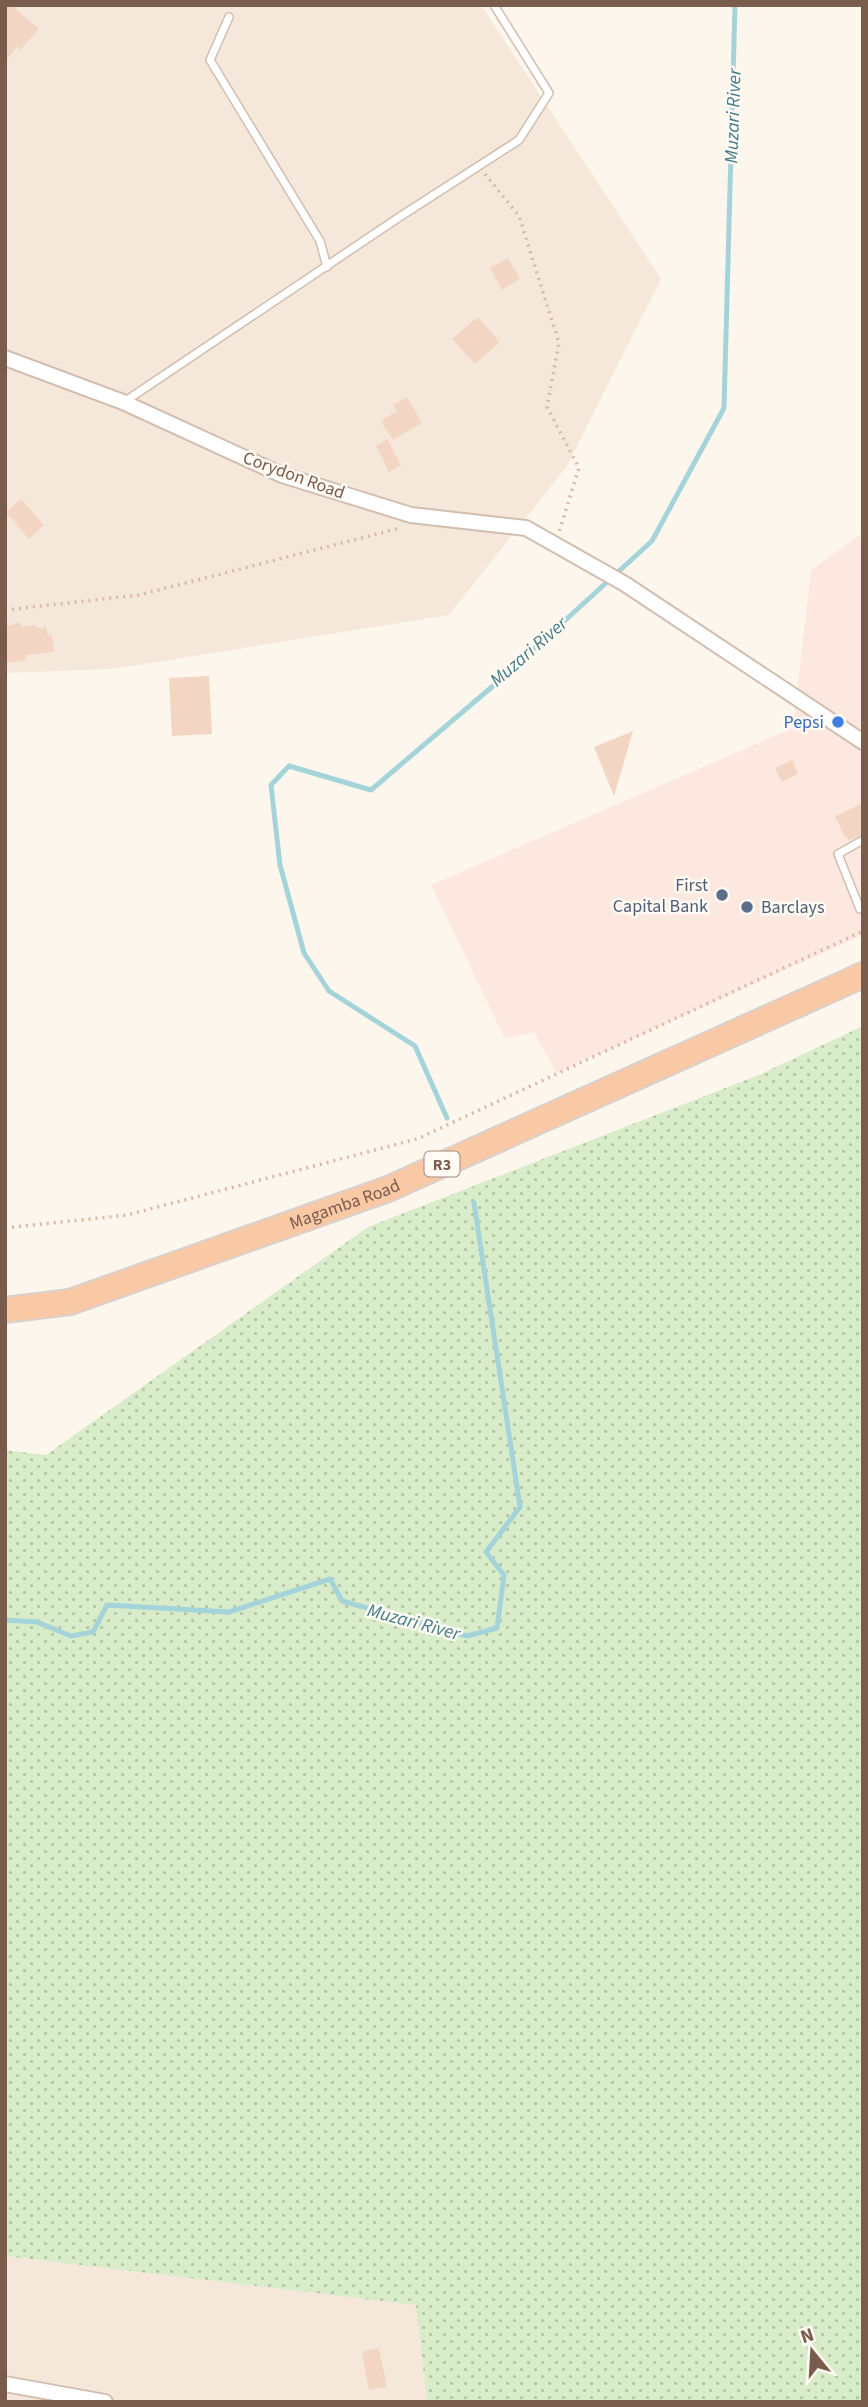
<svg xmlns="http://www.w3.org/2000/svg" width="868" height="2407" font-family="'Source Sans 3',sans-serif">
  <style>
    .residential { fill: #f5e8da }
    .commercial { fill: #fde8e0 }
    .grass { fill: url(#grass-dots) }
    .lines { fill: none; stroke-linecap: round; stroke-linejoin: round }
    .stream { stroke: #a5d3da; stroke-width: 5 }
    .building { fill: #f3d5c3 }
    .service-casing { stroke: #d1beb0; stroke-width: 10 }
    .minor-casing { stroke: #d1beb0; stroke-width: 18 }
    .trunk-casing { stroke: #dad1cd; stroke-width: 28 }
    .path { stroke: #d9b8a5; stroke-width: 3.5; stroke-dasharray: 2 5; stroke-linecap: butt }
    .service { stroke: #fff; stroke-width: 7 }
    .minor { stroke: #fff; stroke-width: 14 }
    .trunk { stroke: #f9c8a4; stroke-width: 24 }
    .shop-dot { fill: #3f7fe0; stroke: #fffaf3; stroke-width: 2.5 }
    .service-dot { fill: #5c6f8a; stroke: #fffaf3; stroke-width: 2.5 }
    .labels { text-anchor: middle; stroke-width: 5; stroke-linejoin: round; paint-order: stroke }
    .shield { fill: #fffaf3; stroke: #a28b7f; stroke-width: 2 }
    .shield-label { font-size: 16px; font-weight: bold; fill: #7a5c4d }
    .street-label { font-size: 18px; fill: #7a5c4d; stroke: #fffaf3 }
    .shop-label { font-size: 18px; fill: #366cbe; stroke: #fffaf3; text-anchor: end }
    .service-label { font-size: 18px; fill: #4e5e75; stroke: #fffaf3; text-anchor: end }
    .water-label { font-size: 19px; font-style: italic; fill: #437c86; stroke: #fffaf3 }
  </style>
  <defs>
    <pattern id="grass-dots" width="8" height="8" patternUnits="userSpaceOnUse" patternTransform="scale(1.75)"><rect width="8" height="8" fill="#d8ecc9"/><path d="M2 2h.1M6 6h.1" fill="none" stroke="#b4c2a5" stroke-width="1.8" stroke-linecap="round"/></pattern>
  </defs>
  <rect width="100%" height="100%" fill="#fdf6ec"/>
  <g class="residential">
    <polygon points="5,5 481,5 661,279 567,466 449,615 113,669 5,673"/>
    <polygon points="5,2256 417,2305 427,2402 5,2402"/>
  </g>
  <polygon class="commercial" points="863,533 863,935 556,1073 534,1032 505,1039 431,885 793,728 811,570"/>
  <polygon class="grass" points="863,1026 863,2402 427,2402 416,2305 5,2256 5,1450 46,1455 368,1227 759,1075"/>
  <g class="lines">
    <g class="stream">
      <polyline points="447,1118 415,1046 329,991 304,953 280,865 271,785 289,766 371,790 493,686 652,541 724,408 735,5"/>
      <polyline points="5,1620 37,1622 71,1636 93,1632 107,1605 229,1612 330,1579 342,1601 467,1636 497,1628 504,1575 486,1552 520,1507 474,1203"/>
    </g>
  </g>
  <g class="building">
    <polygon points="5,5 11,5 39,29 20,50 17,47 5,62"/>
    <polygon points="508,258 520,279 502,290 490,268"/>
    <polygon points="478,317 500,342 475,364 452,339"/>
    <polygon points="407,397 422,423 393,440 381,421 397,411 393,405"/>
    <polygon points="387,439 401,465 389,472 376,446"/>
    <polygon points="21,499 44,525 29,539 6,512"/>
    <polygon points="19,622 22,627 34,625 39,628 46,627 48,636 52,635 54,652 26,655 26,660 5,663 5,627"/>
    <polygon points="209,676 212,734 172,736 169,678"/>
    <polygon points="633,731 614,796 594,747"/>
    <polygon points="792,760 798,774 782,782 775,768"/>
    <polygon points="863,803 863,834 849,841 847,837 845,838 835,816"/>
    <polygon points="379,2348 387,2387 369,2390 362,2352"/>
  </g>
  <g class="lines">
    <defs>
      <g id="service">
        <polyline points="229,17 210,60 320,241 327,267"/>
        <polyline points="124,402 401,216 519,140 549,93 494,5"/>
        <polyline points="860,909 838,854 863,840"/>
      </g>
      <g id="minor">
        <polyline points="5,358 123,402 282,475 411,515 526,528 625,584 863,742"/>
        <polyline points="5,2384 105,2402"/>
      </g>
      <g id="trunk">
        <path id="s1" d="M5 1310 70 1302 388 1189 863 975"/>
      </g>
    </defs>
    <use href="#service" class="service-casing"/>
    <use href="#minor" class="minor-casing"/>
    <use href="#trunk" class="trunk-casing"/>
    <g class="path">
      <polyline points="485,174 519,216 559,343 547,407 579,468 559,532"/>
      <polyline points="5,610 139,595 400,528"/>
      <polyline points="5,1228 127,1215 417,1139 863,931"/>
    </g>
    <use href="#service" class="service"/>
    <use href="#minor" class="minor"/>
    <use href="#trunk" class="trunk"/>
  </g>
  <circle class="shop-dot" cx="838" cy="722" r="7"/>
  <g class="service-dot">
    <circle cx="722" cy="895" r="7"/>
    <circle cx="747" cy="907" r="7"/>
  </g>
  <g class="labels">
    <rect class="shield" x="424.5" y="1151.5" width="35" height="25" rx="5"/>
    <g class="shield-label">
      <text x="442" y="1170">R3</text>
    </g>
    <g class="street-label">
      <text transform="translate(294 475) rotate(20)" y="6">Corydon Road</text>
      <text dy="6" stroke="none"><textPath href="#s1" startOffset="357">Magamba Road</textPath></text>
    </g>
    <g class="shop-label">
      <text x="824" y="728">Pepsi</text>
    </g>
    <g class="service-label">
      <text x="708" y="891">First<tspan x="708" dy="21">Capital Bank</tspan></text>
      <text x="761" y="913" text-anchor="start">Barclays</text>
    </g>
    <g class="water-label">
      <text transform="translate(732 116) rotate(-88)" y="7">Muzari River</text>
      <text transform="translate(528 651) rotate(-41)" y="7">Muzari River</text>
      <text transform="translate(414 1621) rotate(15)" y="7">Muzari River</text>
    </g>
  </g>
  <rect width="868" height="2407" fill="none" stroke="#7a5c4d" stroke-width="14"/>
  <g transform="translate(812 2351) rotate(342)" stroke="#fffaf3" stroke-width="5" paint-order="stroke">
  <path d="M0-5L12 26L0 18L-12 26Z" fill="#7a5c4d"/>
  <text y="-10" font-size="19" font-weight="bold" text-anchor="middle" fill="#7a5c4d">N</text>
  </g>
</svg>
